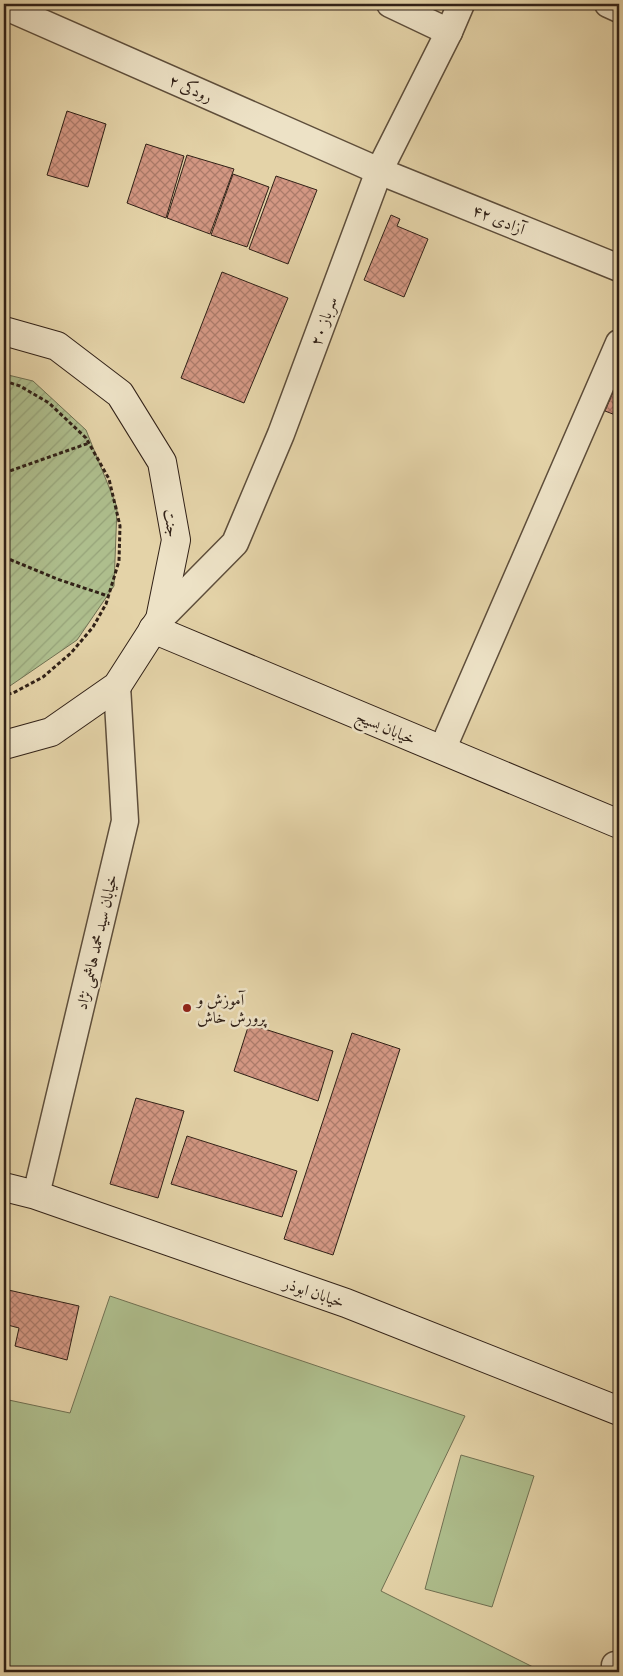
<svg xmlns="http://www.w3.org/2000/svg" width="623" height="1676" font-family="'IM FELL French Canon',Amiri,serif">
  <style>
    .green { fill: #aebe8d; stroke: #707052 }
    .garden { fill: url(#garden-furrows); stroke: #707052 }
    .building { fill: url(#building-cross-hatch); stroke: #312117 }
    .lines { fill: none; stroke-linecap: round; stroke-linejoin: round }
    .street-casing { stroke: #5e4e3b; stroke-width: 29 }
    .secondary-casing { stroke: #312117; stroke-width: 30 }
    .path { stroke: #312117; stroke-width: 3; stroke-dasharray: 4 2.5; stroke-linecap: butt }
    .street { stroke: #ede2c6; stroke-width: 26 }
    .secondary { stroke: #ede2c6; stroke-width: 28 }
    .poi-dot { fill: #8f2418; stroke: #ede2c6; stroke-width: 2 }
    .labels { text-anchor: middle; stroke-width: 5; stroke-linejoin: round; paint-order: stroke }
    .street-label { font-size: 16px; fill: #312117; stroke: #ede2c6 }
    .poi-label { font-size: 16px; fill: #312117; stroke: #ede2c6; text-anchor: start }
  </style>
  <defs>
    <pattern id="garden-furrows" width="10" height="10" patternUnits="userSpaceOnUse" patternTransform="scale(1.25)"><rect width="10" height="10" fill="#aebe8d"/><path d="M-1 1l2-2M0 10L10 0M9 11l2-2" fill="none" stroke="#96a379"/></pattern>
    <pattern id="building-cross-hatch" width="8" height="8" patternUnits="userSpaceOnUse" patternTransform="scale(1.25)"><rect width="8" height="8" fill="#d39783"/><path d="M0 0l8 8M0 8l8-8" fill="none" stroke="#ac7b6a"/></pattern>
  </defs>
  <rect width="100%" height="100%" fill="#e4d3a8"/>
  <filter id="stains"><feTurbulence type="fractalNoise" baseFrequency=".004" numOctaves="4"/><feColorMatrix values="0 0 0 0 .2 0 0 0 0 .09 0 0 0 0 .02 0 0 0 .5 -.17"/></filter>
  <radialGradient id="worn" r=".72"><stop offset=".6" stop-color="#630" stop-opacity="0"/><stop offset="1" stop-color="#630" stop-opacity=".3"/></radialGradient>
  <g class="green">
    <polygon points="110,1296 465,1416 381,1591 543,1672 4,1672 4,1399 70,1413"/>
    <polygon points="461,1455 534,1476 492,1607 425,1589"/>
  </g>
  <polygon class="garden" points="4,374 33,381 86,430 117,507 114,586 77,640 4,690"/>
  <g class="building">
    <polygon points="67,111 106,124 88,187 47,175"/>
    <polygon points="146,144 184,156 166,218 127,203"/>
    <polygon points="187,155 234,169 210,234 167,218"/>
    <polygon points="233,174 269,187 247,247 211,235"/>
    <polygon points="276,176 317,190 288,264 249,249"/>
    <polygon points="391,215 400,219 397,226 428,239 404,297 364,280"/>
    <polygon points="222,272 288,298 244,403 181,378"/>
    <polygon points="619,378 619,413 618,416 605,411"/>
    <polygon points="249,1024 333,1051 318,1101 234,1071"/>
    <polygon points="352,1033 400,1049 333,1255 284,1239"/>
    <polygon points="136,1098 184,1111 158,1198 110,1184"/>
    <polygon points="187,1136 297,1171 282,1217 171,1184"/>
    <polygon points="4,1289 79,1306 67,1360 15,1346 19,1328 4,1324"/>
  </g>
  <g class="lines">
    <defs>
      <g id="street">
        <polyline points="390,4 449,32"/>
        <polyline points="608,4 619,9"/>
        <polyline points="4,6 379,171 619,268"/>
        <polyline points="160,619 235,543 281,434 379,171 449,32 461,4"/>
        <polyline points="442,750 619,343"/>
        <polyline points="36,1195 125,821 117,686"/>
        <polyline points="615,1665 619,1667"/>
      </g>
      <g id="secondary">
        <polyline points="4,331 57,346 120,394 162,462 176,540 160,619 117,686 51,732 4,745"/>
        <polyline points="153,629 619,824"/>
        <polyline points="4,1187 36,1195 346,1303 619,1411"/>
      </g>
    </defs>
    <use href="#street" class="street-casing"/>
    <use href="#secondary" class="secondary-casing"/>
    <g class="path">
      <polyline points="4,381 20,386 49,403 86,438 109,479 120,526 119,561 106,604 93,627 71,653 43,677 13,693 4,695"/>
      <polyline points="4,473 89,443"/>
      <polyline points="4,557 57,579 108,596"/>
    </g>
    <use href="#street" class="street"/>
    <use href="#secondary" class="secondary"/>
  </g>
  <circle class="poi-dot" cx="187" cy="1008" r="5"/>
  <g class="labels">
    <g class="street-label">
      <text transform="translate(191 88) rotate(24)" y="6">رودکی ۲</text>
      <text transform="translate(499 219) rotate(22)" y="6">آزادی ۴۲</text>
      <text transform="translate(323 321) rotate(-70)" y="6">سرباز ۲۰</text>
      <text transform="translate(172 523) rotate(82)" y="6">جنت</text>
      <text transform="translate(386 727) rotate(23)" y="6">خیابان بسیج</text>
      <text transform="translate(96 942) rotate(-77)" y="6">خیابان سید محمد هاشمی نژاد</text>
      <text transform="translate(314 1292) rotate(19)" y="6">خیابان ابوذر</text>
    </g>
    <g class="poi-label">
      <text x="197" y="1005">آموزش و<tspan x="197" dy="18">پرورش خاش</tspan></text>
    </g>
  </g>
  <rect width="623" height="1676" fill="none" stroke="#e4d3a8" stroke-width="20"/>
  <rect x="5" y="5" width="613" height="1666" fill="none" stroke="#312117" stroke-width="2.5"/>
  <rect x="10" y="10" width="603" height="1656" fill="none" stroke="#312117"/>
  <rect width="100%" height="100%" filter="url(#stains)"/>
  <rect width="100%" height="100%" fill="url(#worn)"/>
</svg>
